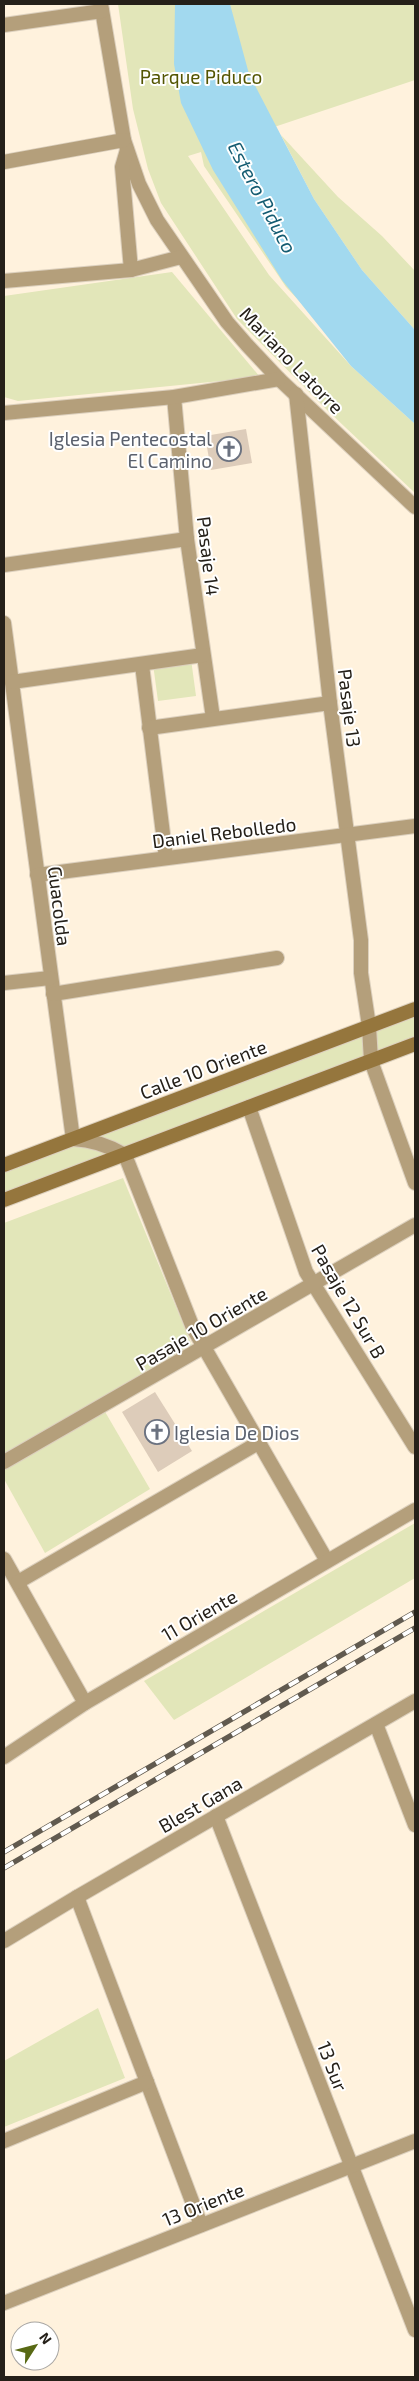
<svg xmlns="http://www.w3.org/2000/svg" width="419" height="2381" viewBox="0 0 419 2381" font-family="'Exo 2',sans-serif">
<style>
.green{fill:#e2e6b9}
.water{fill:#a2d9ef}
.building{fill:#ddccba}
.lines{fill:none;stroke-linecap:round;stroke-linejoin:round}
.minor-casing{stroke:#dcd0be;stroke-width:16}
.secondary-casing{stroke:#dcd0be;stroke-width:16}
.minor{stroke:#b49f7b;stroke-width:14}
.secondary{stroke:#95763d;stroke-width:14}
.rail-casing{stroke:#615a4f;stroke-width:5.5}
.rail{stroke:#fff;stroke-width:4;stroke-dasharray:11;stroke-linecap:butt}
.labels{text-anchor:middle;dominant-baseline:central;stroke-width:4;stroke-linejoin:round;paint-order:stroke}
.park-label{font-size:19px;fill:#535502;stroke:#fff}
.street-label{font-size:19px;fill:#252019;stroke:#fff}
.worship-label{font-size:19px;fill:#5b616d;stroke:#fff;text-anchor:end}
.water-label{font-size:20px;font-style:italic;fill:#145c72;stroke:#fff}
</style>
<rect width="100%" height="100%" fill="#fff2dd"/>
<g class="green">
<path d="M118,4H415V80L253,134L379,385L286,287L204,166L201,152L188,156L269,275L351,366L415,424V493L328,411L237,319L161,203L148,169L133,109Z"/>
<path d="M281,135L338,197L382,236L415,271V330L362,270L314,199Z"/>
<path d="M172,272L260,377L18,401L4,397V296Z"/>
<path d="M191,659L196,696L158,701L153,664Z"/>
<path d="M415,1014V1041L4,1198V1170Z"/>
<path d="M123,1178L193,1348L4,1453V1223Z"/>
<path d="M104,1410L150,1489L45,1553L4,1479V1468Z"/>
<path d="M415,1523V1578L174,1720L144,1681Z"/>
<path d="M98,2008L125,2078L4,2127V2061Z"/>
</g>
<path class="water" d="M175,4H230L249,74L314,199L362,270L415,330V424L351,366L282,280L213,170L181,103L174,64Z"/>
<g class="building">
<path d="M246,429L252,463L211,470L205,436Z"/>
<path d="M155,1392L192,1451L158,1472L122,1412Z"/>
</g>
<g class="lines">
<defs>
<g id="minor">
<path d="M101,4L124,140L139,184L157,220L227,322L247,345L279,379L415,507"/>
<path d="M4,25L102,11"/>
<path d="M127,150L122,167L131,270"/>
<path d="M4,162L124,140"/>
<path d="M4,281L131,270L181,257"/>
<path d="M296,394L330,703L361,940V973L369,1026L371,1061L415,1183"/>
<path d="M174,397L187,539L213,718"/>
<path d="M4,413L174,397L279,379"/>
<path d="M4,565L187,539"/>
<path d="M4,623L73,1139C93,1140 108,1145 125,1155L193,1328L327,1561"/>
<path d="M142,665L166,858"/>
<path d="M12,682L203,655"/>
<path d="M149,728L330,703"/>
<path d="M37,875L415,826"/>
<path d="M4,983L50,978"/>
<path d="M53,994L277,958"/>
<path d="M249,1107L306,1272L415,1447"/>
<path d="M4,1462L415,1225"/>
<path d="M4,1559L85,1703"/>
<path d="M18,1582L258,1443"/>
<path d="M376,1724L415,1825"/>
<path d="M4,1757L85,1703L415,1510"/>
<path d="M216,1816L415,2330"/>
<path d="M77,1897L201,2225"/>
<path d="M4,1941L77,1897L415,1701"/>
<path d="M4,2141L147,2082"/>
<path d="M4,2303L415,2141"/>
</g>
<g id="secondary">
<path d="M4,1165L415,1009"/>
<path d="M4,1200L415,1044"/>
</g>
</defs>
<use href="#minor" class="minor-casing"/>
<use href="#secondary" class="secondary-casing"/>
<use href="#minor" class="minor"/>
<use href="#secondary" class="secondary"/>
<defs>
<g id="rail">
<path d="M4,1852L415,1612"/>
<path d="M4,1868L415,1628"/>
</g>
</defs>
<use href="#rail" class="rail-casing"/>
<use href="#rail" class="rail"/>
</g>
<defs>
<symbol id="church-ring" viewBox="-11 -11 22 22"><circle r="9.5" fill="#fff" stroke="#6b7280" stroke-width="1.5"/><path d="M-1.2-6h2.4v3.5h3.3v2.4h-3.3V6h-2.4V-.1h-3.3v-2.4h3.3Z" fill="#6b7280"/></symbol>
</defs>
<g fill-rule="evenodd">
<use href="#church-ring" x="215" y="435" width="28" height="28"/>
<use href="#church-ring" x="143" y="1418" width="28" height="28"/>
</g>
<g class="labels">
<g class="park-label">
<text x="201" y="76">Parque Piduco</text>
</g>
<g class="street-label">
<text transform="translate(292 360) rotate(46)">Mariano Latorre</text>
<text transform="translate(209 556) rotate(83)">Pasaje 14</text>
<text transform="translate(350 708) rotate(83)">Pasaje 13</text>
<text transform="translate(224 832) rotate(-7)">Daniel Rebolledo</text>
<text transform="translate(60 906) rotate(83)">Guacolda</text>
<text transform="translate(203 1069) rotate(-21)">Calle 10 Oriente</text>
<text transform="translate(349 1301) rotate(60)">Pasaje 12 Sur B</text>
<text transform="translate(201 1328) rotate(-30)">Pasaje 10 Oriente</text>
<text transform="translate(199 1615) rotate(-30)">11 Oriente</text>
<text transform="translate(200 1804) rotate(-30)">Blest Gana</text>
<text transform="translate(333 2066) rotate(69)">13 Sur</text>
<text transform="translate(203 2204) rotate(-22)">13 Oriente</text>
</g>
<g class="worship-label">
<text x="212" y="438">Iglesia Pentecostal<tspan x="212" dy="22">El Camino</tspan></text>
<text x="174" y="1432" text-anchor="start">Iglesia De Dios</text>
</g>
<g class="water-label">
<text transform="translate(263 197) rotate(62)">Estero Piduco</text>
</g>
</g>
<rect width="419" height="2381" fill="none" stroke="#252019" stroke-width="10"/>
<g transform="translate(35 2346) rotate(54)"><circle r="24" fill="#ffffff" stroke="#a8a6a3"/>
<path d="M0-4L9 19L0 12L-9 19Z" fill="#586914"/>
<text y="-8" font-size="14" font-weight="bold" text-anchor="middle" fill="#252019">N</text>
</g>
</svg>
